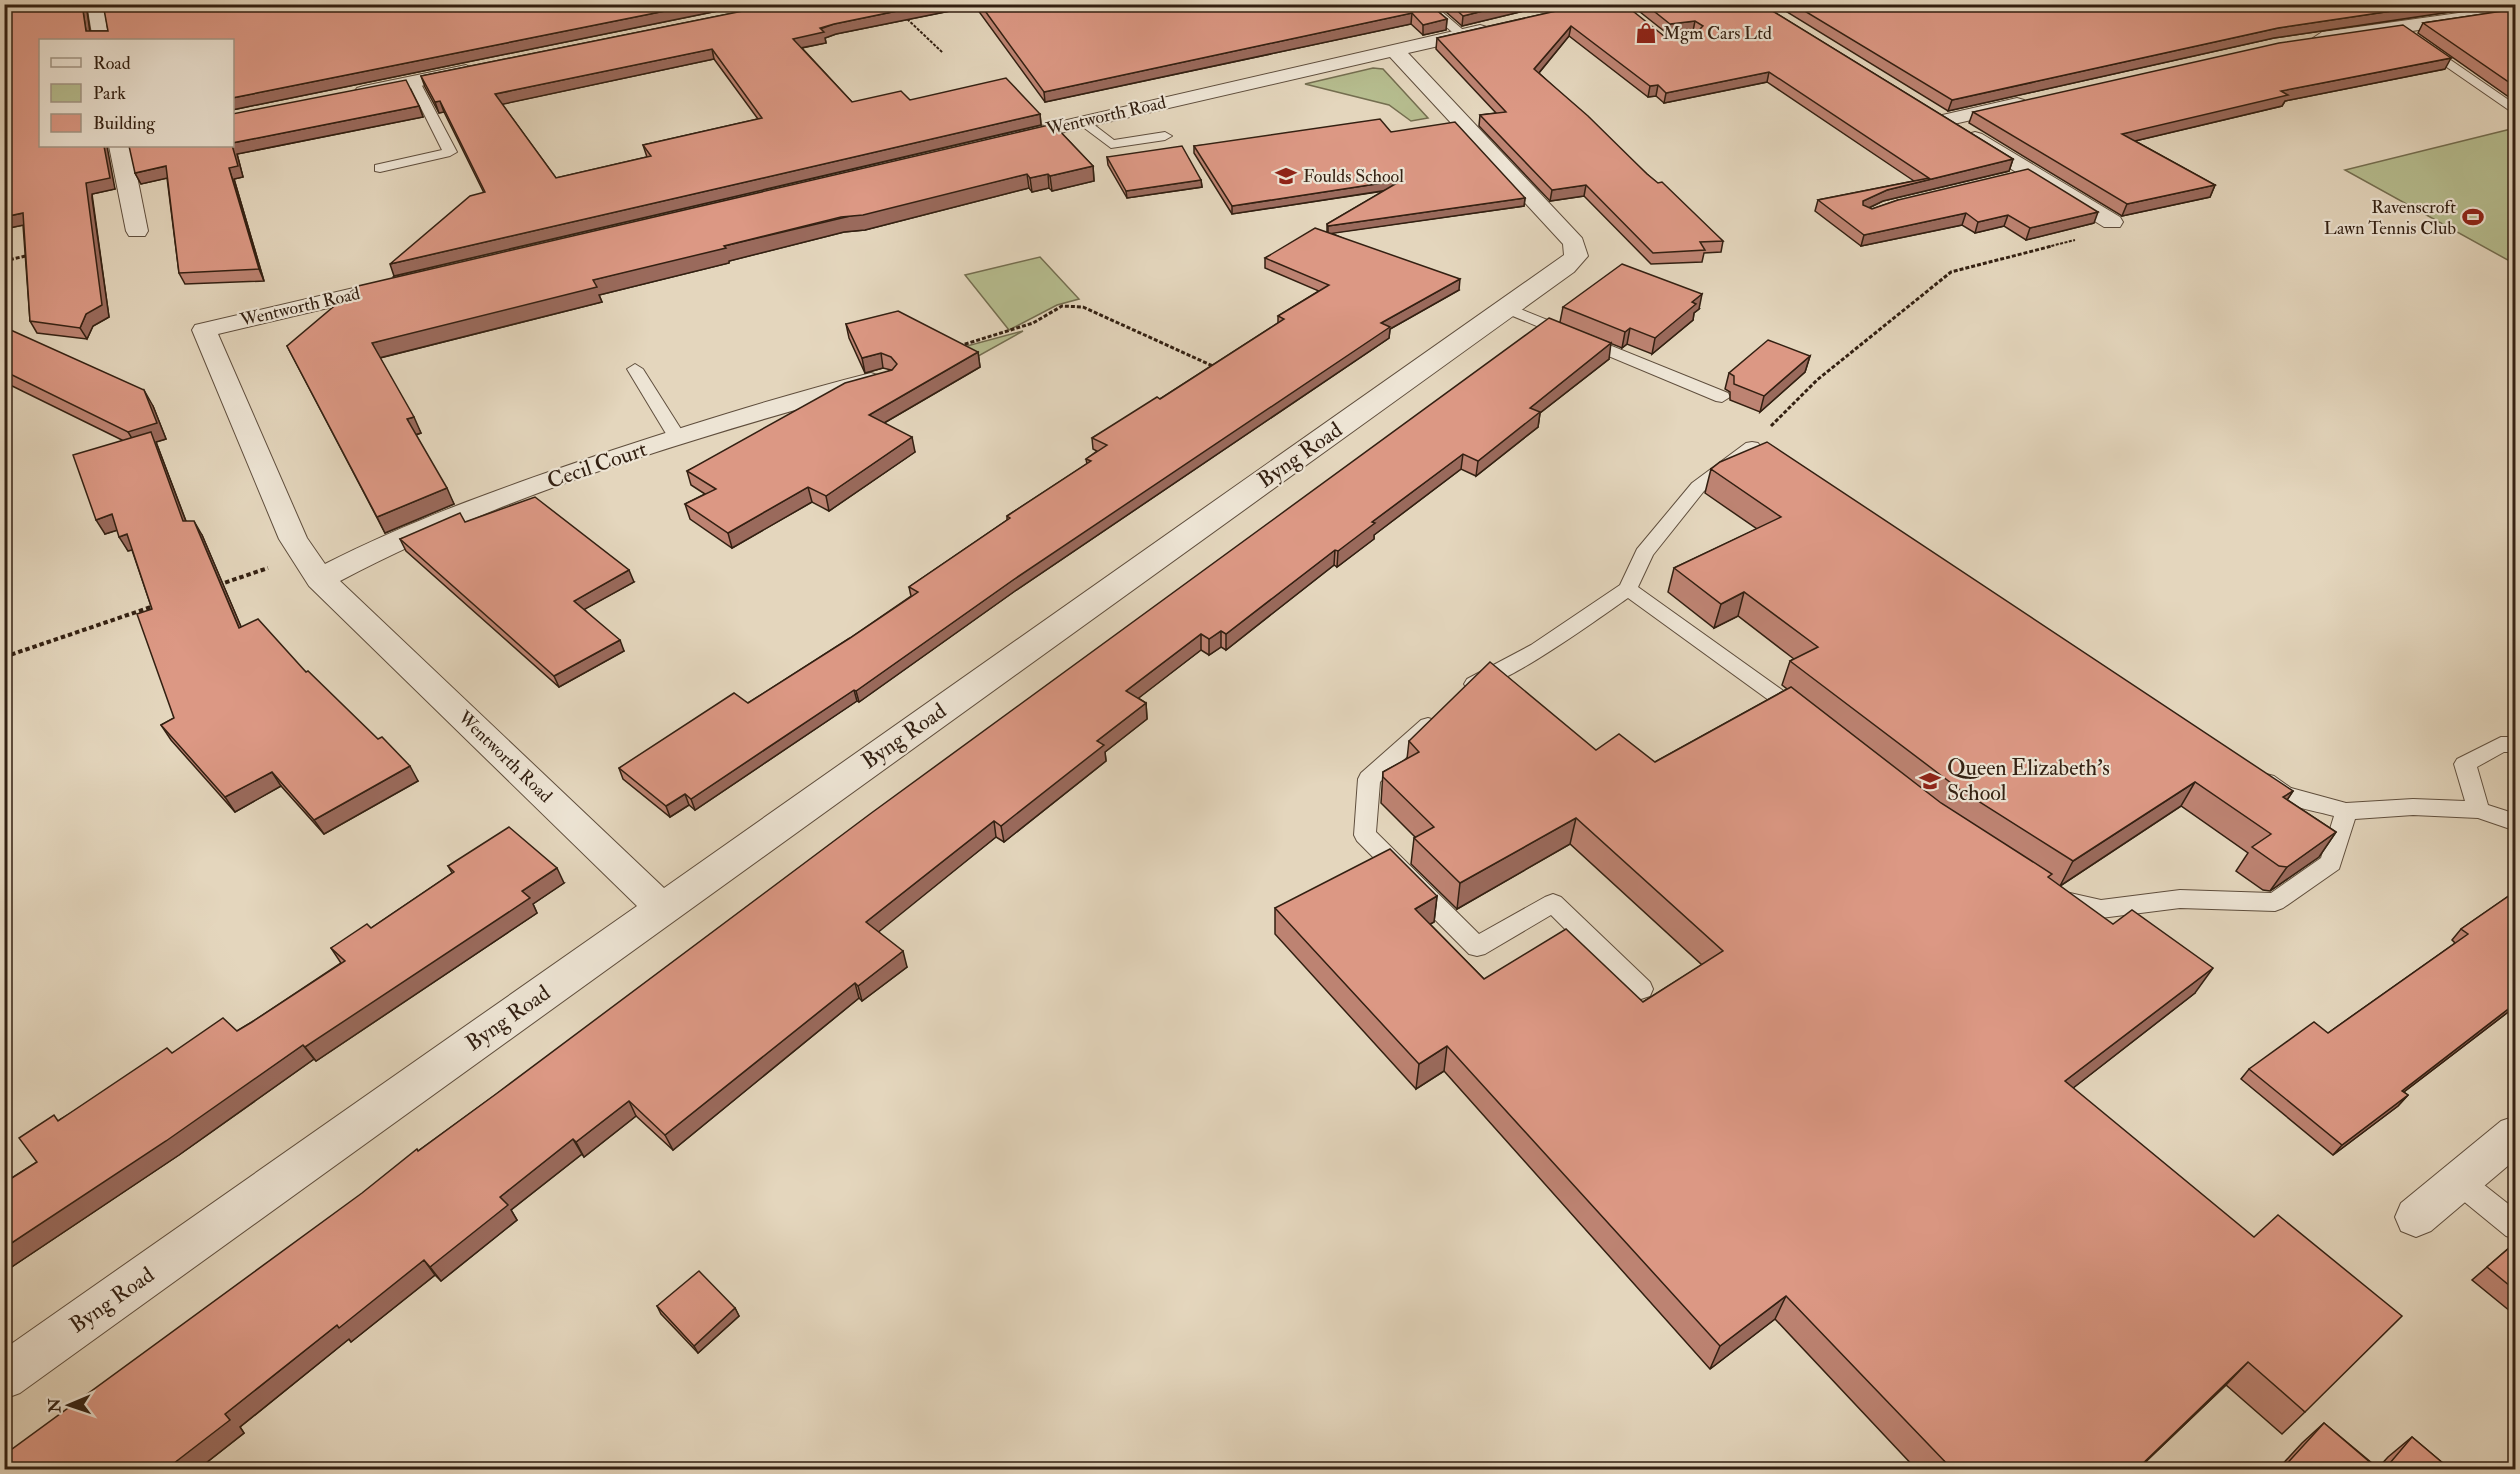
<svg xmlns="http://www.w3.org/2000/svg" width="2520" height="1474" viewBox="0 0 2520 1474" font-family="'IM FELL Double Pica',serif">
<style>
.green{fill:#b6bd8f;stroke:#746e50;stroke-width:1.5}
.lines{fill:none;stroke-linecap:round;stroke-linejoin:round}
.service-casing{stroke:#5f4e3d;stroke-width:2}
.minor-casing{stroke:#5f4e3d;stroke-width:2}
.path-far2{stroke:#332012;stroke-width:2;stroke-dasharray:3 1.5;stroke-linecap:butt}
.path-far1{stroke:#332012;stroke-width:3;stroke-dasharray:4 2;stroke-linecap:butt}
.path{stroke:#332012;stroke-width:4;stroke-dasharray:4.5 3;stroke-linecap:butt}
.service{fill:#ede4d4;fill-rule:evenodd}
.minor{fill:#ede4d4;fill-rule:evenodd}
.wall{fill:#bd8372;stroke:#332012;stroke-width:1.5;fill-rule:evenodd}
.shaded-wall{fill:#9a6a5c;stroke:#332012;stroke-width:1.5}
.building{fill:#dc9884;stroke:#332012;stroke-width:1.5;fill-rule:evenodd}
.labels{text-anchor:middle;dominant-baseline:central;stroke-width:4.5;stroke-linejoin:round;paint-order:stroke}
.far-poi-label{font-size:18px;fill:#332012;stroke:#ede4d4;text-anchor:start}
.far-street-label{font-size:18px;fill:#332012;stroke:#ede4d4}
.street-label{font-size:22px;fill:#332012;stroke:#ede4d4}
.poi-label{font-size:22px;fill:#332012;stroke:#ede4d4;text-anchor:start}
</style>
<rect width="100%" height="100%" fill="#e4d6bd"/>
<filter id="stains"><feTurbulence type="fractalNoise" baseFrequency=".00333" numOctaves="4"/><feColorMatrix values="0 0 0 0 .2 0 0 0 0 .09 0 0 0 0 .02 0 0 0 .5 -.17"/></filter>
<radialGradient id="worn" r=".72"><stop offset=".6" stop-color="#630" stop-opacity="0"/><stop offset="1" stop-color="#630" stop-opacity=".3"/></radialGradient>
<g class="green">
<path d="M1373,68L1383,69L1428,118L1411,121L1389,105L1305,84Z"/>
<path d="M2515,128V264L2345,170Z"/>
<path d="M1040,257L1079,299L1057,305L1009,330L965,275Z"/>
<path d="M1023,331L901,399L930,356Z"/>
</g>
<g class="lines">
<defs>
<g id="service">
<path d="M1420,4H1433L1469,35L1459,38Z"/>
<path d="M2426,43L2516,105V115L2422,50L2420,47Z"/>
<path d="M414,78L420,82L457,152L450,156L380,172L375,171V165L442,150L408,82Z"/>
<path d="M1084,117L1114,140L1165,132L1172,136L1165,140L1111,148L1079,124L1077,121Z"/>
<path d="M1508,304L1728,393L1730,397L1722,402L1716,401L1503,312L1500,309L1503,306Z"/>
<path d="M635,364L643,369L686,437L683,441L677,442L668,437L627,369Z"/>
<path d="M1752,442L1758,443L1761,447L1758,451L1704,491L1653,555L1638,587L1806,707L1809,712L1806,717L1799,719L1792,717L1628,598C1602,616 1493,696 1467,689L1464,684L1467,679L1531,645L1620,585L1637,549L1692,483L1746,443Z"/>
<path d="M1428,718L1435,720L1438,725L1435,730L1380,782L1376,832L1479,934L1545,897L1553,894L1561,897L1650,982L1653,989L1650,996L1641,999L1632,996L1551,915L1485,954L1477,956L1469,954L1357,841L1354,835L1358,779L1361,773L1421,720Z"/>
<path d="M2501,737H2516V752H2504L2477,767L2488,805L2516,814V831L2478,818L2413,815L2355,819L2339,869L2283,908L2275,911L2180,908L2101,918L2053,906L2049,900L2053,894L2061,891L2101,900L2180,890L2271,893L2321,858L2334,816C2310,809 2269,805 2255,782L2258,776L2266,774L2274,776L2291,788L2346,803L2413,799L2465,801L2454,764L2457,759Z"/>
<path d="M2460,1170L2469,1173L2516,1210V1239L2506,1236L2451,1191L2447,1182L2451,1173Z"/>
</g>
<g id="minor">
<path d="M87,4H105L111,40H93Z"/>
<path d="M2516,5V16L2322,44L2313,38L2322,32Z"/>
<path d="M1480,25L1487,27L1489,31L1487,35L1408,53L1582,238L1588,256L1574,272L20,1393L4,1399V1349L637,906L309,586L279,539L192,330L195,325L388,280L396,282L400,287L396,292L218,334L307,538L325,564C417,517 515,483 613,450C698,422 784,395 871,373L880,376L884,381L880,386C697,437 508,492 340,581L664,888L1564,255L1563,244L1390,57L1013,144L1006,142L1003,138L1006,134Z"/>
<path d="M466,65L476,71L473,75L364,98L357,96L354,92L357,88L364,86Z"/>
<path d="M2017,98L2024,100L2027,104L2024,108L1945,126L1938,124L1935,120L1938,116Z"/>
<path d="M1975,132L1982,134L2120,217L2123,222L2120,227H2104L1968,142L1965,138L1968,134Z"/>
<path d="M109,146H131L148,231L145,236H129L126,231Z"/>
<path d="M2516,1116V1159L2431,1231L2416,1237L2401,1231L2395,1217L2401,1203L2501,1121Z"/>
</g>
</defs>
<use href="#service" class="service-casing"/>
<use href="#minor" class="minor-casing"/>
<g class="path-far2">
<path d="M904,16L943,53"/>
<path d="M2047,247L2075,240"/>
</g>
<g class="path-far1">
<path d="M4,261L30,255"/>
<path d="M959,346L1033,323L1062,306L1083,307L1215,367"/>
<path d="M1771,426L1817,380L1951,272L2052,246"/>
</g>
<g class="path">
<path d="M218,585L268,568"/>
<path d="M4,657L154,606"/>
</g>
<use href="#service" class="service"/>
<use href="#minor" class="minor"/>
</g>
<g class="wall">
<path d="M4,4H86L90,31H108L104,4H752L232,110L40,40L115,189L92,194L109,317L93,326L87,339L37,333L30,321L23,225L4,229Z"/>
<path d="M778,4H1429L1447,19L1446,30L1423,35L1411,24L1045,102L975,6L836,34L825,38L826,43L802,48L852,102L910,100L1040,114L1041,125L394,276L484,193L444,112L439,113L425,87L421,76ZM714,59L758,119L643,145L647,157L556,178L502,104Z"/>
<path d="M1437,4H1553L1462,26Z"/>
<path d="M1630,4H1761L2013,159L2009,171L1883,201L1869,208L1872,209L1898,200L2094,223L2026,240L2004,226L1975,233L1962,225L1861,246L1815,211L1818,200L1914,181L1767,82L1664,103L1656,96L1648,97L1569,36L1539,73L1647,174L1723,241L1721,252L1704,253L1702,262L1651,264L1584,196L1550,201L1479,126L1480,115L1496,113L1436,49L1437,38L1574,7L1664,36L1696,33L1693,31L1669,35Z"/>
<path d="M1774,4H2155L2157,5L2161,4H2504L2274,38L1948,111Z"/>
<path d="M2516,9V102L2418,33L2423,23Z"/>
<path d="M2445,69L2285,101L2282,106L2135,141L2215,185L2210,197L2122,216L1969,123L1973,112Z"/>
<path d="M419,106L423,117L237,154L243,177L234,179L264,281L185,284L179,273L167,178L141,184L135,173Z"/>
<path d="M1053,124L1093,166L1094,181L1052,191L1049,188L1032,192L1029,188L865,230L844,232L729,261V263L599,295L602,302L380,358L421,433L416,435L454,504L385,533L287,346Z"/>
<path d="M1391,132L1525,198L1524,206L1331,233L1459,290L1390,329L1389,338L1015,591L859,702L857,701L695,810L689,805L670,817L623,779L619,768L748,703L850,638L911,596L909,587L1007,520V516L1087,464L1086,459L1097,451L1093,449L1092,438L1160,399L1278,323V316L1319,291L1265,268V258L1327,232V224L1384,191L1232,214L1194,153V146Z"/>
<path d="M1107,157L1201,180L1202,187L1127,198L1108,165Z"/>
<path d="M1563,307L1699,309L1694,313L1693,320L1652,354L1627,344L1622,348L1590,335L1609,359L1540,413L1538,427L1476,476L1461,469L1374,535V539L1337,567L1334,565L1226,650L1221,647L1209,655L1201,650L1138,698L1146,703L1147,719L1105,752L1106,761L1004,842L996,837L878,931L907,967L862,1001L859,998L673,1150L636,1116L584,1157L582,1154L511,1210L517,1220L441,1281L435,1275L351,1342L349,1339L240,1427L244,1433L197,1470H4L418,1151L1560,322Z"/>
<path d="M846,324L978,352L980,367L884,423L915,452L829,511L812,502L732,548L690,519L685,504L705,494L691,485L687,471L891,370L883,368L865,373L849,338Z"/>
<path d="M4,327L153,406L166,439L156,442L186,521L202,535L241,627L306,672L418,781L324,834L281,786L235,812L171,740L161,725L174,718L152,609L132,550L128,551L117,530L105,534L122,440L4,382Z"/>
<path d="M1810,356L1805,372L1760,412L1730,400V392L1725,389L1729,373Z"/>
<path d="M1711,469L2293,791L2287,800L2336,832L2319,857L2270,891L2263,890L2236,871L2248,853L2181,806L2060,886L2195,993L2073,1088L2305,1412L2282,1434L2226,1385L2137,1470H1917L1775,1319L1710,1369L1444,1071L1416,1089L1275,934V908L1437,896L1434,922L1430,924L1484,979L1643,1002L1702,965L1570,844L1457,909L1411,864L1414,838L1415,837L1381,803L1383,772L1407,759L1409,741L1596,750L1655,762L1787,689L1782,685L1790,661L1794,659L1738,616L1714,628L1668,592L1674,568L1757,529L1705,493Z"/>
<path d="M465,522L634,582L584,609L624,651L559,687L406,551L400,539Z"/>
<path d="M448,866L564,883L533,904L537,913L316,1061L314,1059L179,1155L4,1272V1183L37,1162L59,1120L172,1053L237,1031L252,1022L341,963L331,948L371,928L452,873Z"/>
<path d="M2516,891V1006L2404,1092L2408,1095L2398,1106L2333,1155L2241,1079L2249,1069L2328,1033L2455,943L2452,940L2461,929Z"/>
<path d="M2516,1242V1316L2472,1280Z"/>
<path d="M657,1306L735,1308L739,1316L698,1353L661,1314Z"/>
<path d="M2324,1423L2378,1468L2388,1457L2412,1437L2451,1470H2277L2302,1443Z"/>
</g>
<g class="shaded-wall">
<path d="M82,4H86L91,40L86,31Z"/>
<path d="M700,4H752L232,110V98Z"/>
<path d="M931,4H975V6L836,34L825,38L826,43L795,49L793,39L834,24Z"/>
<path d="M1511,4H1553L1462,26L1463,16Z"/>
<path d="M2439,4H2504L2274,38L1948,111L1952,100L2278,28Z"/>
<path d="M1412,13L1411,24L1045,102L1044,92Z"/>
<path d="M1447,19L1446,30L1423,35V25Z"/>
<path d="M1695,21L1693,31L1669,35L1670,24Z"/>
<path d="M1571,26L1569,36L1533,80L1534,69Z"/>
<path d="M712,49L714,59L499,105L495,94Z"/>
<path d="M2451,58L2445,69L2285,101L2282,106L2118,145L2122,134L2281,91Z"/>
<path d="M1769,72L1767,82L1664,103L1666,93Z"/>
<path d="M1658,85L1656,96L1648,97L1650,86Z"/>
<path d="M440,101L444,112L439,113L435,102Z"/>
<path d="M419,106L423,117L237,154L243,177L234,179L264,281L259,269L229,168L232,143Z"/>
<path d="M1040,114L1041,125L394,276L390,264Z"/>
<path d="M104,146H107L115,189L92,194V198L109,317L93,326L87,339L80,328L86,314V183Z"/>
<path d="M2013,159L2009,171L1883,201L1860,212L1863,201L1887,190Z"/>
<path d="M166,166L172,177L141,184L135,173Z"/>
<path d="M1093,166L1094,181L1052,191L1050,176Z"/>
<path d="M1027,174L1029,188L865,230L844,232L729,261V263L599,295L602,302L379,358L372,343L593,280L724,246Z"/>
<path d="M1048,174L1049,188L1032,192L1030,178Z"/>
<path d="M1201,180L1202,187L1127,198L1126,191Z"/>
<path d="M1402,180L1401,188L1232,214V206Z"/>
<path d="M1586,185L1584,196L1550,201L1552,190Z"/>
<path d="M2215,185L2210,197L2122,216L2127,204Z"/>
<path d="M1525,198L1524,206L1328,234V226Z"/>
<path d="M2098,212L2094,223L2026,240L2030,228Z"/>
<path d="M23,213L29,224L4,229V217Z"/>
<path d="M1966,213L1962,225L1861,246L1864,235Z"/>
<path d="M2008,215L2004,226L1975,233L1978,222Z"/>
<path d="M1460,279L1459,290L1390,329L1389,338L1015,591L859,702L856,691L1013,580L1381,323Z"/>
<path d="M1702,294L1699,309L1694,313L1693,320L1652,354L1655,338L1692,302Z"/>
<path d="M1630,328L1627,344L1622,348L1625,332Z"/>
<path d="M1611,343L1609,359L1540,413L1538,427L1476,476L1478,461L1530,408Z"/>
<path d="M978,352L980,367L872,430L869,415Z"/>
<path d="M881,353L883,368L865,373L862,358Z"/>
<path d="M1810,356L1805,372L1760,412L1764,396Z"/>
<path d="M144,390L153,406L166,439L156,442L191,535L128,432Z"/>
<path d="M414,417L421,433L414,435L407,419Z"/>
<path d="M912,437L915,452L829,511L826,496Z"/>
<path d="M1463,454L1461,469L1374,535V539L1337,567L1338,551L1372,522Z"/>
<path d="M808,487L812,502L732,548L728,533Z"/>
<path d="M447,488L454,504L385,533L377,517Z"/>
<path d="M112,514L121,529L105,534L96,520Z"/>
<path d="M194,521L202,535L248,643L239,628Z"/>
<path d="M127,534L136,549L128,551L119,537Z"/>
<path d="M1335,550L1334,565L1226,650V634Z"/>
<path d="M629,570L634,582L578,613L574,601Z"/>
<path d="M1744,592L1738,616L1714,628L1721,604Z"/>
<path d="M1221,631V647L1209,655V639Z"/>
<path d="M1201,634V650L1127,707L1126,691Z"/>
<path d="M620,640L624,651L559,687L554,676Z"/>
<path d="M854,690L857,701L695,810L691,799Z"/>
<path d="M1146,703L1147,719L1105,752L1106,761L1004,842L1001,826L1097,741Z"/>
<path d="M410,766L418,781L324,834L314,820Z"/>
<path d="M272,772L281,786L235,812L225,797Z"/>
<path d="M2195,782L2181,806L2060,886L2073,861Z"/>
<path d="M2293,791L2277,815L2283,797Z"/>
<path d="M685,794L689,805L670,817L666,806Z"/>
<path d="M1576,818L1570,844L1457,909L1460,883Z"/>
<path d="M994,821L996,837L871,938L866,922Z"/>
<path d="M2336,832L2319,857L2270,891L2287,867Z"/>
<path d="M557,868L564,883L533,904L537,913L316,1061L305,1047L522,891Z"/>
<path d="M1437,896L1434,922L1412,934L1415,909Z"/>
<path d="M903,951L907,967L862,1001L858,986Z"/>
<path d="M2213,968L2195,993L2050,1106L2065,1081Z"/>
<path d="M855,983L859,998L673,1150L665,1135Z"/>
<path d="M2516,1003V1006L2392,1101L2402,1091Z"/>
<path d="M303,1045L314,1059L179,1155L4,1272V1248Z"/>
<path d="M1447,1046L1444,1071L1416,1089L1419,1064Z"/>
<path d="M2408,1095L2398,1106L2333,1155L2342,1145Z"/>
<path d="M629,1101L636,1116L584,1157L576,1142Z"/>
<path d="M573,1139L582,1154L511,1210L517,1220L441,1281L430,1267L500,1197Z"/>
<path d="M424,1260L435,1275L351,1342L349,1339L240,1427L244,1433L197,1470H165L225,1414L337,1325Z"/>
<path d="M1786,1296L1775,1319L1710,1369L1720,1346Z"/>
<path d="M735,1308L739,1316L698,1353L694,1346Z"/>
<path d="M2248,1362L2226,1385L2137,1470H2136Z"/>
</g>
<g class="building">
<path d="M4,4H82L86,31H108L103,4H700L232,98V40H40V146H104L110,178L86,183L102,305L86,314L80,328L30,321L23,213L4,217Z"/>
<path d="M778,4H931L834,24L820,28L824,32L793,39L852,102L901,91L910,100L1006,78L1040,114L390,264L470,196L485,192L440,101L435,102L421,76ZM712,49L762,118L643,145L651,156L556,178L495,94Z"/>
<path d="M980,4H1429L1447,19L1423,25L1412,13L1044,92Z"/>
<path d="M1450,4H1511L1463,16Z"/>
<path d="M1578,4H1624L1664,36L1696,33L1703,26L1695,21L1670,24L1645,4H1761L2013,159L1887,190L1863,201V205L1872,209L1898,200L2028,169L2098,212L2030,228L2008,215L1978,222L1966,213L1864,235L1818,200L1929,178L1769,72L1666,93L1658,85L1650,86L1571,26L1534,69L1588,116L1647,174L1658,183L1662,182L1723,241L1700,242L1705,250L1653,253L1586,185L1552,190L1480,115L1506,112L1437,38L1574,7Z"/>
<path d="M1793,4H2155L2157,5L2161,4H2439L2278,28L1952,100Z"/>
<path d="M2516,9V87L2423,23Z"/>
<path d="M2403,25L2451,58L2281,91L2288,95L2122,134L2215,185L2127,204L1973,112L2279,43Z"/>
<path d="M406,80L419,106L232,143V114Z"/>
<path d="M1380,119L1391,132L1455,122L1525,198L1328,226L1327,224L1402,180L1232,206L1194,146Z"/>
<path d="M1053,124L1093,166L1050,176L1048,174L1030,178L1027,174L863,215L841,217L724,246L726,248L593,280L597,287L372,343L414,417L407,419L447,488L377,517L287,346L358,286Z"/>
<path d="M232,145L238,166L229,168L259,269L179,273L166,166L135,173L129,146Z"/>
<path d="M1182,146L1201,180L1126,191L1107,157Z"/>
<path d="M1315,228L1460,279L1381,323L1390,327L1013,580L856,691L854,690L691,799L685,794L666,806L619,768L734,693L748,703L850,638L918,592L909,587L1010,518L1007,516L1091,461L1086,459L1107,445L1092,438L1157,397L1160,399L1284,319L1278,316L1329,285L1265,258Z"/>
<path d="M1622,264L1702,294L1692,302L1696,304L1655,338L1630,328L1625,332L1563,307Z"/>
<path d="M898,311L978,352L869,415L912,437L826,496L808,487L728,533L685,504L716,489L687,471L845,383L892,370L897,364L891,357L881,353L862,358L846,324Z"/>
<path d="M1549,318L1611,343L1530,408L1540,412L1478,461L1463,454L1372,522L1375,523L1338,551L1335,550L1226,634L1221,631L1209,639L1201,634L1126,691L1146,703L1097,741L1104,745L1001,826L994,821L866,922L903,951L858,986L855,983L665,1135L629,1101L576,1142L573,1139L500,1197L508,1205L430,1267L424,1260L339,1328L337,1325L225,1414L230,1420L165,1470H4V1455L362,1193L417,1149L418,1151L496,1094L870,814Z"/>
<path d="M4,327L144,390L157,423L128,432L4,371Z"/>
<path d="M1768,340L1810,356L1764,396L1734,384V376L1729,373Z"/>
<path d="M151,432L183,521H194L239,628L258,619L306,672L308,671L378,739L382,737L410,766L314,820L272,772L225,797L161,725L174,718L137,614L152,609L127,534L119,537L112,514L96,520L73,455Z"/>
<path d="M1767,442L2293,791L2283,797L2336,832L2287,867L2279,866L2252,847L2271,834L2195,782L2073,861L1959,789L1790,661L1818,647L1744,592L1721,604L1674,568L1781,517L1711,469L1720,462Z"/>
<path d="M535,497L629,570L574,601L620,640L554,676L400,539L460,513L465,522Z"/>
<path d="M1490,662L1596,750L1619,734L1655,762L1791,687L1941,803L2052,874L2048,877L2113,924L2132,910L2213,968L2065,1081L2254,1237L2278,1215L2402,1316L2305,1412L2248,1362L2136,1470H1953L1786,1296L1720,1346L1447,1046L1419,1064L1275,908L1390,849L1437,896L1415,909L1484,979L1566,929L1643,1002L1723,951L1576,818L1460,883L1414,838L1434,827L1383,777V772L1419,752L1409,741Z"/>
<path d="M509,827L557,868L522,891L530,898L305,1047L303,1045L166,1141L4,1248V1183L37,1162L19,1138L54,1115L58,1121L167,1048L172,1053L223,1018L237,1031L252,1022L345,961L331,948L367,924L371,928L454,872L448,866Z"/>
<path d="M2516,891V1003L2402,1091L2408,1095L2342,1145L2249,1069L2314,1022L2328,1033L2468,934L2461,929Z"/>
<path d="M2516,1242V1291L2487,1267Z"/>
<path d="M699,1271L735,1308L694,1346L657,1306Z"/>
<path d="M2324,1423L2379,1470H2281Z"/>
<path d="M2412,1437L2451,1470H2384Z"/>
</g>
<defs>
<symbol id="shop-bare" viewBox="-9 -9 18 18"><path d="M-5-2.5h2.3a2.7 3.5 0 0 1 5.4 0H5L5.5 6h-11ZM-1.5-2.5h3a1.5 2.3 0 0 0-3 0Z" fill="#8f2418" stroke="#ede4d4" stroke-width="2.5" paint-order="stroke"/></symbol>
<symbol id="school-bare" viewBox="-9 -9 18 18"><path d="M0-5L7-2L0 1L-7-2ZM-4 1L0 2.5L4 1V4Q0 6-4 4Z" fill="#8f2418" stroke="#ede4d4" stroke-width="2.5" paint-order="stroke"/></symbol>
<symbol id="stadium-bare" viewBox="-9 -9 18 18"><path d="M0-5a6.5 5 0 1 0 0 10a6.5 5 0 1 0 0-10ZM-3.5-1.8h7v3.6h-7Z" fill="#8f2418" stroke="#ede4d4" stroke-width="2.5" paint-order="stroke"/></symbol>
</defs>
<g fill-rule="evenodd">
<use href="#shop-bare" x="1631" y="18" width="30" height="30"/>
<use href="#school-bare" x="1271" y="161" width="30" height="30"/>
<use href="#stadium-bare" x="2458" y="202" width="30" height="30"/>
<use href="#school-bare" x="1915" y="766" width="30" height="30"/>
</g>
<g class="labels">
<g class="far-poi-label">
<text x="1663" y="33">Mgm Cars Ltd</text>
<text x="1303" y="176">Foulds School</text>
<text x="2456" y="207" text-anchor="end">Ravenscroft<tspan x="2456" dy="21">Lawn Tennis Club</tspan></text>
</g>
<g class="far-street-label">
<text transform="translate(1106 116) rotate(-13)">Wentworth Road</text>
<text transform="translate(300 307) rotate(-13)">Wentworth Road</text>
<text transform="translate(505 757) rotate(44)">Wentworth Road</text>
</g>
<g class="street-label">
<text transform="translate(1300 455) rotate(-35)">Byng Road</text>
<text transform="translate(597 465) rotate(-19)">Cecil Court</text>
<text transform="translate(904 736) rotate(-35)">Byng Road</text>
<text transform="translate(508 1018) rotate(-35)">Byng Road</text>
<text transform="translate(112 1300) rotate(-35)">Byng Road</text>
</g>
<g class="poi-label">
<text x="1947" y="768">Queen Elizabeth's<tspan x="1947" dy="25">School</tspan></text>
</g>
</g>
<rect width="2520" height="1474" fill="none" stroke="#e4d6bd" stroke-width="24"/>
<rect x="6" y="6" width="2508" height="1462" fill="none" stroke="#332012" stroke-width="3"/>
<rect x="12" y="12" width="2496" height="1450" fill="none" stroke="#332012" stroke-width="1.5"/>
<rect x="39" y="39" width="195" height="108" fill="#ede4d4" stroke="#a39686" stroke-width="1.5"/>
<rect x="51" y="58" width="30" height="9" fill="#ede4d4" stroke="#a39686" stroke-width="1.5"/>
<text x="93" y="69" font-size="18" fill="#332012">Road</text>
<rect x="51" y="84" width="30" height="18" fill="#b6bd8f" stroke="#a39686" stroke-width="1.5"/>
<text x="93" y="99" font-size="18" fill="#332012">Park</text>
<rect x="51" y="114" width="30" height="18" fill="#dc9884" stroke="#a39686" stroke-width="1.5"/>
<text x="93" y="129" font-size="18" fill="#332012">Building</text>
<g transform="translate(69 1405) rotate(268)" stroke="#ede4d4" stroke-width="4.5" paint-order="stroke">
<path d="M0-4.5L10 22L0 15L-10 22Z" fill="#332012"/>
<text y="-9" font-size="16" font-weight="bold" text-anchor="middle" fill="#332012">N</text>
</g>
<rect width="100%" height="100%" filter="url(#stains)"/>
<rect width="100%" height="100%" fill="url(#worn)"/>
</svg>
